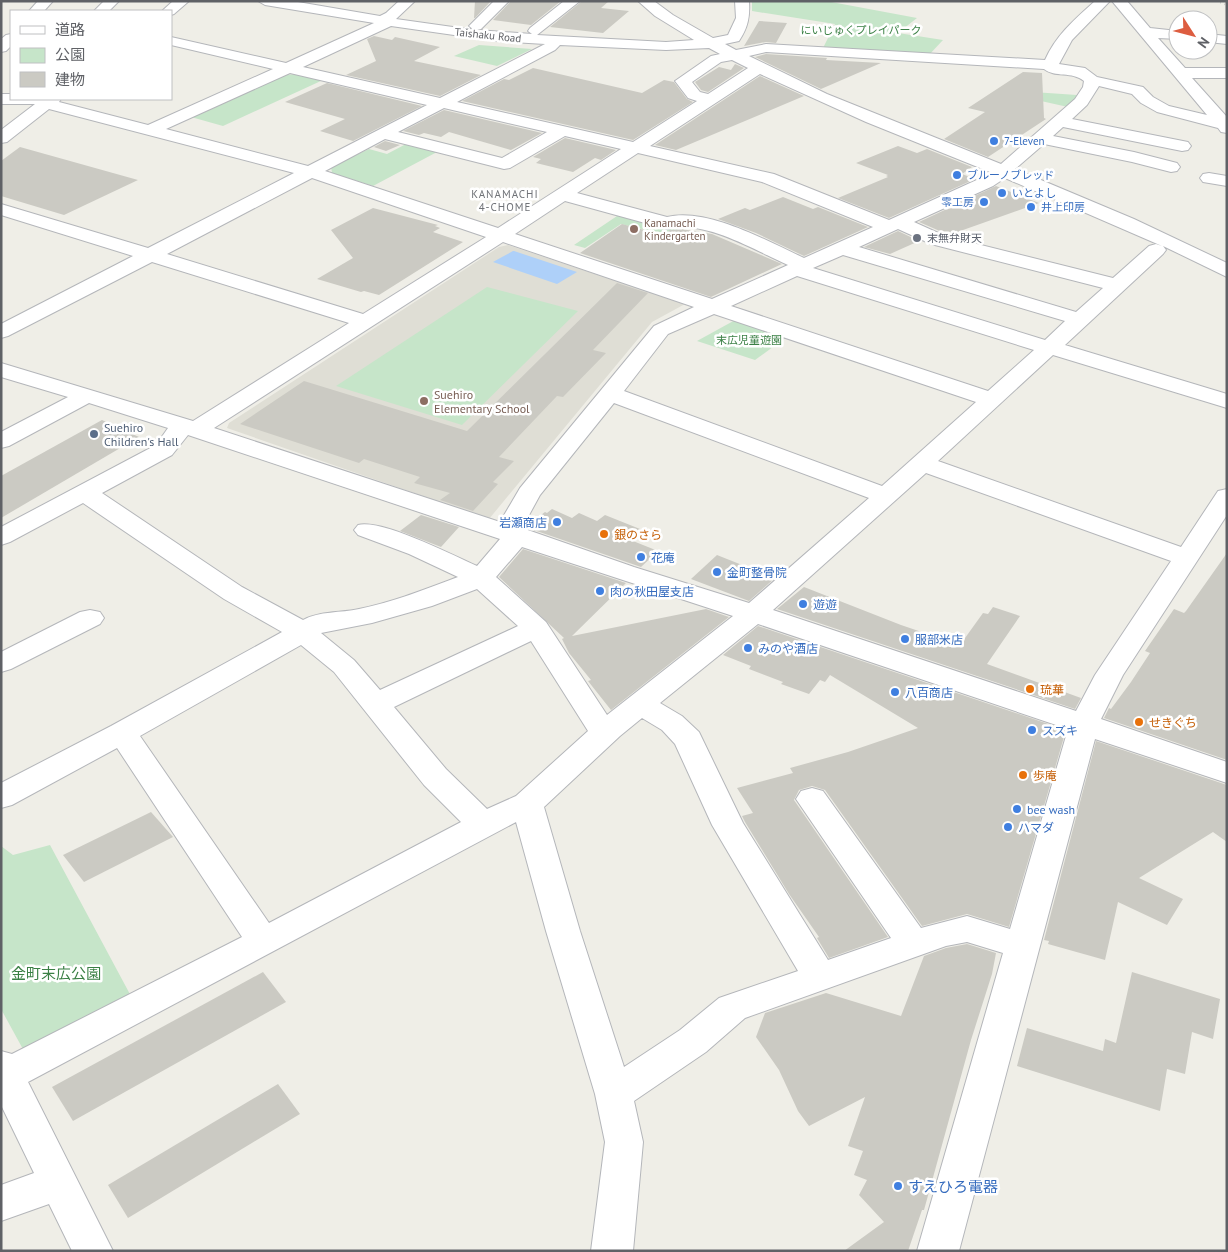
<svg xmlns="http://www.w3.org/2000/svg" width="1228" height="1252" viewBox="0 0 1228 1252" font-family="'PT Sans','Noto Sans JP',sans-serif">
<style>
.education{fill:#dfded5}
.green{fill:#c6e5c9}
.water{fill:#aed0f9}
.building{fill:#cbcac3}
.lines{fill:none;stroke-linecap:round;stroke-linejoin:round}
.minor-casing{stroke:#b4b6ba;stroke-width:2}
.minor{fill:#fff;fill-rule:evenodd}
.rail{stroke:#b5b5b6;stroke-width:2;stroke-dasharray:0.5 4;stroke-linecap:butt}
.shop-dot{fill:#3f7fe0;stroke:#fff;stroke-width:2}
.education-dot{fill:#8d6e63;stroke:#fff;stroke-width:2}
.worship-dot{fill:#6b7280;stroke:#fff;stroke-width:2}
.service-dot{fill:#5c6f8a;stroke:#fff;stroke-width:2}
.food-dot{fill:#e8710a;stroke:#fff;stroke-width:2}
.labels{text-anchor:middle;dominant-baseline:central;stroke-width:5;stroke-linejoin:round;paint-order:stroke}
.far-park-label{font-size:11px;fill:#3b8045;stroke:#fff}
.far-street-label{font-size:11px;fill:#5f6166;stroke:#fff}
.far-shop-label{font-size:11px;fill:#366cbe;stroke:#fff;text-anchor:start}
.far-neighbourhood-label{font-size:11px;letter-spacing:1px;fill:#707378;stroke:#fff}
.far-education-label{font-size:11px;fill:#785e54;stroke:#fff;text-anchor:start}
.far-worship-label{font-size:11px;fill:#5b616d;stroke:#fff;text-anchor:start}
.education-label{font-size:12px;fill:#785e54;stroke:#fff;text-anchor:start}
.service-label{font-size:12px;fill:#4e5e75;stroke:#fff;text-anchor:start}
.shop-label{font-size:12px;fill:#366cbe;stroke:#fff;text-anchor:start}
.food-label{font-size:12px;fill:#c56008;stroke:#fff;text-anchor:start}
.near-park-label{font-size:15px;fill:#3b8045;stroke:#fff}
.near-shop-label{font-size:15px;fill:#366cbe;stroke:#fff;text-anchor:start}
</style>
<rect width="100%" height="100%" fill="#efeee7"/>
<path class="education" d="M508,245L685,304L652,322L489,519L227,428L229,423L499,247Z"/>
<g class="green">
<path d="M752,1H826L917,18L898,33L943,40L928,56L822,50L835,24L752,11Z"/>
<path d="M479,45L532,49L497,66L454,56Z"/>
<path d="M297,74L323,80L223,126L191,117L285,75Z"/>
<path d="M1033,92L1077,95L1074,103L1068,107L1041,101Z"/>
<path d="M406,144L437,152L373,186L332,173L331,167L369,149L387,154Z"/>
<path d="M620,214L699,235L682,247L658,233L621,224L585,248L574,245Z"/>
<path d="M487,287L578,311L462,425L336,386Z"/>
<path d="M737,319L788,336L755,360L697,341Z"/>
<path d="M50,845L132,998L24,1051L1,1009V846L13,855Z"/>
</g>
<path class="water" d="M513,251H514L577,272L557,284L493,262Z"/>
<g class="building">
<path d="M475,1H491L475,18H474Z"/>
<path d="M511,1H561L531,25L493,20Z"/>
<path d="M582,1H609L601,8L629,11L603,33L550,27Z"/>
<path d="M759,21L787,23L776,43L766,42L744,46Z"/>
<path d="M374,36L392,40L395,37L440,47L414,61L481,75L440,96L346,75L376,61L367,39Z"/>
<path d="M766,54L827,58L826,60L881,63L821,89L755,57Z"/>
<path d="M735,64L744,68L708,92L701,90L695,82L719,67L731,70Z"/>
<path d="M533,68L642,93L664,80L674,82L687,99L693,102L633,140L462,101L504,79L509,80Z"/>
<path d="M1023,72L1042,73L1044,118L1046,119L988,157L944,139L985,112L968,108Z"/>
<path d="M760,76L804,96L676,150L655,145Z"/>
<path d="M327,83L422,106L353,141L320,131L345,119L285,102Z"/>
<path d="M444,110L542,133L511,150L449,132L441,137L424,133L419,135L403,131Z"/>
<path d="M565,138L616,150L601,160L595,158L573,172L536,163L541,159L533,157Z"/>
<path d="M385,141L400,145L386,151L374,147Z"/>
<path d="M898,146L917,153L927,149L972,167L962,174L975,179L889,218L838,198L888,177L886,176L888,175L856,163Z"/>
<path d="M20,147L138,180L64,215L1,196V161Z"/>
<path d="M996,186L1039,203L949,235L919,222Z"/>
<path d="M783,197L813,209L818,207L868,227L804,256L756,233L718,219L745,208L750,210Z"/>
<path d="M373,208L438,225L435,226L440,228L433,232L463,242L379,295L364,291L361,292L317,279L353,258L331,230Z"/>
<path d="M622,224L663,235L670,230L681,229L712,234L782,264L711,297L580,253Z"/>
<path d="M898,231L919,241L890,254L864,247Z"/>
<path d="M617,283L648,293L593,350L606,353L563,397L557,396L499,457L514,461L493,482L498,484L473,511L440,500L450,493L414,483L420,477L364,459L359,463L240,424L304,381L467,431Z"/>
<path d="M102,420L139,437L1,518V476Z"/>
<path d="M552,509L572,518L579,513L597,521L605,515L645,531L633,541L658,551L641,567L525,527L545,512L547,513Z"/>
<path d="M421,515L459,527L441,547L400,531Z"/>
<path d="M523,549L626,583L572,636L706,609L729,617L611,710L588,681L591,680L569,653L562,639L564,638L499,577Z"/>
<path d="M1227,553V760L1104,718L1109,708L1111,709L1131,682L1150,653L1145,651L1174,609L1184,613L1186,611Z"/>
<path d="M717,555L775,578L749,601L691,579Z"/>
<path d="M804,587L901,625L960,645L983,613L988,614L993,607L1020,616L987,664L1081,698L1075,709L777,609Z"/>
<path d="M758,626L1066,730L1009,927L967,914L922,926L825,790L812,786L799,790L794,800L888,937L829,958L817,938L819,937L789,894L745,822L742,816L753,813L737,788L793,773L790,768L848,752L918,728L830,675L825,682L820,680L809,694L781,684L783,682L749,669L751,666L723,655Z"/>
<path d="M1096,741L1227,785V842L1213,832L1139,878L1183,899L1167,925L1118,902L1105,960L1048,944L1049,941L1044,940Z"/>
<path d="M151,812L173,837L84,882L63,855Z"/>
<path d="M967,944L996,953L992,974L971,1040L924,1210H922L908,1251H844L884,1222L859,1195L867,1180L854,1175L863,1151L848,1146L865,1097L809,1126L798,1111L779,1070L756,1037L765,1013L826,993L901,1016L924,956L946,948Z"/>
<path d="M263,972L286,1002L73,1121L52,1087Z"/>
<path d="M1132,972L1220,999L1213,1039L1192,1032L1185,1074L1167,1069L1160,1111L1017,1066L1027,1028L1103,1051L1105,1039L1116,1043Z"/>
<path d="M278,1084L300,1114L128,1218L108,1185Z"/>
</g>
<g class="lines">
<defs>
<g id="minor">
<path d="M38,1H53L44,11H29Z"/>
<path d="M104,1H119L109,11H94Z"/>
<path d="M173,1H189L174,14L171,15V11H162Z"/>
<path d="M258,1H292L380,16L386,13L399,1H415L396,19L474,30L469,26L494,1H509L481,29L477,30L532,34L528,31L530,28L564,1H580L537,35L666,42L694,40L655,16L638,1H654L673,15L713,38L728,35L736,18L735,1H749C750,17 748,27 739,41L725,44L736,50L766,44L1045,60C1056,35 1075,19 1095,1H1110L1072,40L1059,64L1085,68L1097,77L1143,87L1153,97L1169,106L1207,115L1112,1H1127L1150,28L1178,31V39L1158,38L1185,68H1227V78H1192L1227,117V133L1221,132L1218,128L1157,112L1141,103L1132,94L1099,86L1087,105L1072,119L1188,142L1191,146L1188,150L1182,151L1063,127L1053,136L1134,152L1177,163L1180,167L1177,171L1171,172L1132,162L1044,144L1015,169L1134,219L1227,263V277L1163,246L1166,250L1163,254L1065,345L1227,394V408L1053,355L938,461L1181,547L1218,491L1227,489V515L1123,675L1101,719L1227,762V783L1095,739L959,1251H917L1003,953L967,942L946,946L745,1018L706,1052L634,1101L643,1142L633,1251H591L605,1142L595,1094L546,931L516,822L28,1082L113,1251H72L49,1204L1,1221V1185L34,1173L1,1105V1051L12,1054L242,937L117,748L12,805L1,808V783L111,726L282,632L224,599L83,503L10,542L1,545V527L156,445L168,428L89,403L9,446L1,448V432L68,397L1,377V363L193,421L349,323L152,262L8,336L1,338V324L133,256L1,215V204L148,248L294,173L49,109L7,142L1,143V130L35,104H1V94H11V99H61L59,102L148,125L273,69L171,45V37L286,63L374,23L265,5ZM391,26L496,41L545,44L440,98L303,67ZM560,45L666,50L709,48L720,54L711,56L675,81L688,98L697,101L633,142L457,102L555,50ZM766,52L1044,69C1055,78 1072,71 1084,81L1083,87L1075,99L1001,164L827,94L749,56ZM732,60L748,68L708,94L700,92L692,82L721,62ZM290,73L427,105L308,166L166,129ZM760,74L866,122L990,172L981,178L889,220L774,174L650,146ZM444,108L547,132L502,158L398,132ZM565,136L621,149L498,228L325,171L385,139L504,169L510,168ZM638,153L762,182L873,227L804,258C767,241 707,207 667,217L577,193ZM312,178L486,237L363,314L167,254ZM1005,178L1162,246L1156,244L1149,246L1113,278L945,236L914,222L993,186ZM565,201L667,229C704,219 754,250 788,265L712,299L515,234ZM898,229L931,244L1103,288L1076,312L859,247ZM503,242L694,307L654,326L520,488L500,522L214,428ZM843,255L1065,321L1045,340L813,268ZM797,276L1034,350L988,391L731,306ZM714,314L976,402L882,486L624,391L668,334ZM614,403L869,498L749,603L634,567L522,528L540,495ZM188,435L500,539L477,566C452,555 382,519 358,525L354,530L358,535L409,554L458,577C426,589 393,602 359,609C341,613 319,611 303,620L242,587L102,493L172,455ZM926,473L1171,561L1095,675L1076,711L773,610ZM522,547L733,616L607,715L546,622L496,577ZM477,589L518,626L380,690L354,660L321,633L372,623L432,606ZM758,624L1068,729L1010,929L967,916L921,928L823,791L812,788L801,791L796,799L891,938L828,960L743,823L699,732L682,716L660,703ZM531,641L588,731L516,796L487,809L446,769L394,707ZM301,645L334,672L424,785L461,822L269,923L140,736ZM642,718L662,730L675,744L712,825L798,971L719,998L680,1030L624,1067L580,931L544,807L620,736Z"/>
<path d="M11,34V46L6,51L1,52V39L6,35Z"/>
<path d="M1208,34L1227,36V44L1208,42Z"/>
<path d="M1209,173L1227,176V186L1203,182L1200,178L1203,174Z"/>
<path d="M90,610L100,612L104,618L100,624L11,669L1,672V652L80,612Z"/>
</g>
</defs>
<use href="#minor" class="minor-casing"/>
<use href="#minor" class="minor"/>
<path class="rail" d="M1216,1L1227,5"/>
</g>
<g class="shop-dot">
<circle cx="994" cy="141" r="5"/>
<circle cx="957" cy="175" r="5"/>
<circle cx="1002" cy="193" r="5"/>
<circle cx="984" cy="202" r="5"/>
<circle cx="1031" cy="207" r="5"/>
<circle cx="557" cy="522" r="5"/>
<circle cx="641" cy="557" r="5"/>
<circle cx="717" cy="572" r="5"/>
<circle cx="600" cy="591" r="5"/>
<circle cx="803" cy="604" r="5"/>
<circle cx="905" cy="639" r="5"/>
<circle cx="748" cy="648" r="5"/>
<circle cx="895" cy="692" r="5"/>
<circle cx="1032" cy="730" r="5"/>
<circle cx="1017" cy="809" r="5"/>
<circle cx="1008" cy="827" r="5"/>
<circle cx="898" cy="1186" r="5"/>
</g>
<g class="education-dot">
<circle cx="634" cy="229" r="5"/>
<circle cx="424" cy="401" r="5"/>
</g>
<circle class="worship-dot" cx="917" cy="238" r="5"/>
<circle class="service-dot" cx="94" cy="434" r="5"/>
<g class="food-dot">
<circle cx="604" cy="534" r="5"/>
<circle cx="1030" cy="689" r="5"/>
<circle cx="1139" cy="722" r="5"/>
<circle cx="1023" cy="775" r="5"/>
</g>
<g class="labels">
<g class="far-park-label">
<text x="861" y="30">にいじゅくプレイパーク</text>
<text x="749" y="340">末広児童遊園</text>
</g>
<g class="far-street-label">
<text transform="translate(488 35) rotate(6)">Taishaku Road</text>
</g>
<g class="far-shop-label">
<text x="1004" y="141">7-Eleven</text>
<text x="967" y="175">ブルーノブレッド</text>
<text x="1012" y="193">いとよし</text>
<text x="974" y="202" text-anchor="end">零工房</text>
<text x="1041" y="207">井上印房</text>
</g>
<g class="far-neighbourhood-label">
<text x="505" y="194">KANAMACHI<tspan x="505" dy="13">4-CHOME</tspan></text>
</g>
<g class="far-education-label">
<text x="644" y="223">Kanamachi<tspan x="644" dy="13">Kindergarten</tspan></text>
</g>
<g class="far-worship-label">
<text x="927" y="238">末無弁財天</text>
</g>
<g class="education-label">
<text x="434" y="394">Suehiro<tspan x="434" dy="14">Elementary School</tspan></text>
</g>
<g class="service-label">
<text x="104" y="427">Suehiro<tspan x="104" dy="14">Children's Hall</tspan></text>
</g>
<g class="shop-label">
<text x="547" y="522" text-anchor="end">岩瀬商店</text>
<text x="651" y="557">花庵</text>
<text x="727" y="572">金町整骨院</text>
<text x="610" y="591">肉の秋田屋支店</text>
<text x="813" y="604">遊遊</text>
<text x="915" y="639">服部米店</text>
<text x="758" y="648">みのや酒店</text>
<text x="905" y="692">八百商店</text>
<text x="1042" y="730">スズキ</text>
<text x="1027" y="809">bee wash</text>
<text x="1018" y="827">ハマダ</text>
</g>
<g class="food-label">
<text x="614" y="534">銀のさら</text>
<text x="1040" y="689">琉華</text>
<text x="1149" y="722">せきぐち</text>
<text x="1033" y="775">歩庵</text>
</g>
<g class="near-park-label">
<text x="56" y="973">金町末広公園</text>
</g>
<g class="near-shop-label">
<text x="908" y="1186">すえひろ電器</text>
</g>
</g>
<rect width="1228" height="1252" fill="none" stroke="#5f6166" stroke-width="5"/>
<rect x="10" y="10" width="162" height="90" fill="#ffffff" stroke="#bfc0c2"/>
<rect x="20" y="26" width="25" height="8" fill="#ffffff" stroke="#bfc0c2"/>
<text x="55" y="35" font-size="15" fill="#5f6166">道路</text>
<rect x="20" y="48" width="25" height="15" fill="#c6e5c9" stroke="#bfc0c2"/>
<text x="55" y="60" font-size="15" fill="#5f6166">公園</text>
<rect x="20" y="72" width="25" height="15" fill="#cbcac3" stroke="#bfc0c2"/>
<text x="55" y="85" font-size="15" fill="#5f6166">建物</text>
<g transform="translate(1193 35) rotate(126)"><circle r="24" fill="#ffffff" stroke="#bfc0c2"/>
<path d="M0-4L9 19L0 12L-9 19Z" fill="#dd5d40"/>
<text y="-8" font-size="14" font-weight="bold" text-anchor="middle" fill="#5f6166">N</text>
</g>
</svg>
